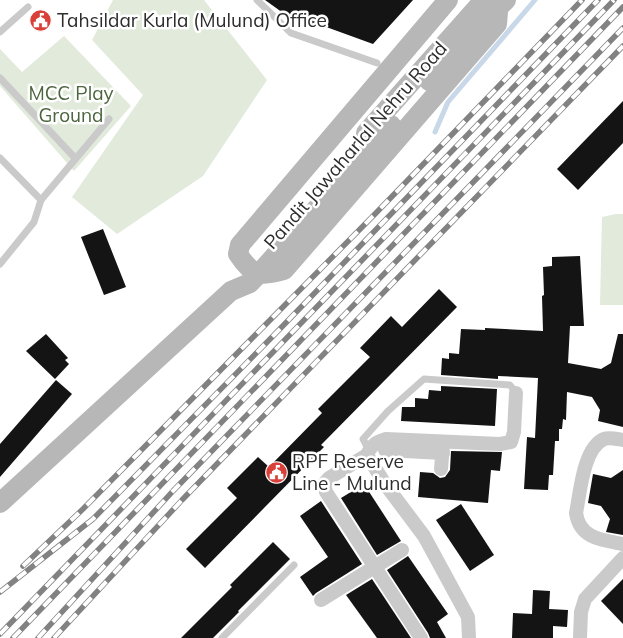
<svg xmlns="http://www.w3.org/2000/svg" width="623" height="638" viewBox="0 0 623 638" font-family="Mulish,sans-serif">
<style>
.green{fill:#e1eadb}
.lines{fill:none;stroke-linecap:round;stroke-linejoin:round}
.stream{stroke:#c8d8e8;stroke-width:5}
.building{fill:#141414}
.lane{stroke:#cacaca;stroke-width:7}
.street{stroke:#cacaca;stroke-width:14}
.secondary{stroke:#b7b7b7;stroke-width:20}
.rail-casing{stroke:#828282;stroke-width:5.5}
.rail{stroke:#fff;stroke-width:4;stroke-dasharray:11;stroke-linecap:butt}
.secondary-bridge{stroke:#b7b7b7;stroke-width:20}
.labels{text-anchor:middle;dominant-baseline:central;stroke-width:5;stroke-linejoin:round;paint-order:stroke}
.poi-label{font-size:19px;fill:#2d2d2d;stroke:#fff;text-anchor:start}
.park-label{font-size:19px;fill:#4c653e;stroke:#fff}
.street-label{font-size:19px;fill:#2d2d2d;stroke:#fff}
</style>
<rect width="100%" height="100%" fill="#fff"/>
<g class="green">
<path d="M113,0H204L267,80L203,176L117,234L72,197L143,95L92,40Z"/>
<path d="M64,36L131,106L74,171L0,86V49L22,72Z"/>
<path d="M616,214H623V305H600L602,217Z"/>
</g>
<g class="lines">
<path class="stream" d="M435,132L448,102L535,0"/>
</g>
<g class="building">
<path d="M265,0H413L373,44L318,24L304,28Z"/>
<path d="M623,101V143L578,190L557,169Z"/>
<path d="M103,229L126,287L104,295L81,237Z"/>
<path d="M580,256L584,326H570L568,363L601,369L611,363L618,334H623V427L598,421L600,410L592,397L567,392L566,420L563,419L562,429H559V441H555L553,475H549L548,490L524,489L527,437L535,438L538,378L498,376V379L441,375L442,358L449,359V353L459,354L461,329L485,330V328L543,331L542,296L544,295L543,267L552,266V257Z"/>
<path d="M439,289L457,307L321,445L324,447L205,568L186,549L237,498L227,488L258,457L269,467L322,413L318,409L370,357L360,348L391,316L402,327Z"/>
<path d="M46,334L68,358L65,360L69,364L55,379L26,351Z"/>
<path d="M56,380L72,394L0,477V444Z"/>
<path d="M441,386L497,389L495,426L401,421L402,407H415V398L428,399L429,390L441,391Z"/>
<path d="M451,451L502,452L500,471L491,470L488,503L418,497L420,472L433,473L440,478L445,477L450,470Z"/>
<path d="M623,470V535L606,532L610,519L601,506L588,503L593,474L611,478Z"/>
<path d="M364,484L401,541L377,555L341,498Z"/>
<path d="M321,501L362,564L316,593L313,596L300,577L328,557L300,516Z"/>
<path d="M461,504L494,555L470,571L436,520Z"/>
<path d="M273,542L290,559L238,611L239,612L213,638H181L232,587L230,585Z"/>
<path d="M408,556L448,614L437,622L446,638H430L428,633L387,570Z"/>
<path d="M372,579L411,638H377L346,595Z"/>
<path d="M623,579V624L601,601Z"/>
<path d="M533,590L550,591L549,609L568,610L567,627L553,626V638H512L513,613L532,614Z"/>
</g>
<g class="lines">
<g class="lane">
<path d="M257,0L291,33L377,63"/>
<path d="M0,32L28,7"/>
<path d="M0,78L75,158"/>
<path d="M0,158L41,200L34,222L0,264"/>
<path d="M41,200L109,119"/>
<path d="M369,450L363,439L388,411L424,379L510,385L516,393"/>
<path d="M222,638L294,565"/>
</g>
<g class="street">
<path d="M623,440C617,439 609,437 604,439C583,448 580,494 576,513C580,539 602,540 623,544"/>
<path d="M385,450L443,453"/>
<path d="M367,455L329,478L324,484L326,492L421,638"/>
<path d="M441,469L443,445"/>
<path d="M321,600L402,550"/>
<path d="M469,638L468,617L424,536L385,484L367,455C371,445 376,442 386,439L500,444L511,442L514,432L516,393"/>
<path d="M580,638L581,612L585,599L623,558"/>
</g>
<g class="secondary">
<path d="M448,0L240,245L238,254C252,276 261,277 284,270L497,24L499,0"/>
<path d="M366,133L484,0"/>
<path d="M0,503L231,291L250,283L265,267L391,125"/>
</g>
<defs>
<g id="rail">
<path d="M23,566L83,509L376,213L582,0"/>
<path d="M0,592L93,519L275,334L598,0"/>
<path d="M0,634L614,0"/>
<path d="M13,638L623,7"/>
<path d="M38,638L173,491L623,28"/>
<path d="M54,638L182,500L623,46"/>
</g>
</defs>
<use href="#rail" class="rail-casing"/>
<use href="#rail" class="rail"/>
<path class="secondary-bridge" d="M429,81L484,21L506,0"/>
</g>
<defs>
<symbol id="civic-disc" viewBox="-11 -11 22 22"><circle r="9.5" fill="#d9403a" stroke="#fff"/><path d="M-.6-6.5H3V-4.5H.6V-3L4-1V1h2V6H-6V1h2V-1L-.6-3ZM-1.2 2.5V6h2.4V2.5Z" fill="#fff"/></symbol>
</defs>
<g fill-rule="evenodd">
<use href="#civic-disc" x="28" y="8" width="25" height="25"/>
<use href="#civic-disc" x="264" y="460" width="25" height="25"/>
</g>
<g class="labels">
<g class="poi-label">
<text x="57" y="20">Tahsildar Kurla (Mulund) Office</text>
<text x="292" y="461">RPF Reserve<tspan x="292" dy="22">Line - Mulund</tspan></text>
</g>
<g class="park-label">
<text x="71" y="93">MCC Play<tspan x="71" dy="22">Ground</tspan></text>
</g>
<g class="street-label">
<text transform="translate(355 145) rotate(-49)">Pandit Jawaharlal Nehru Road</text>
</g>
</g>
</svg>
